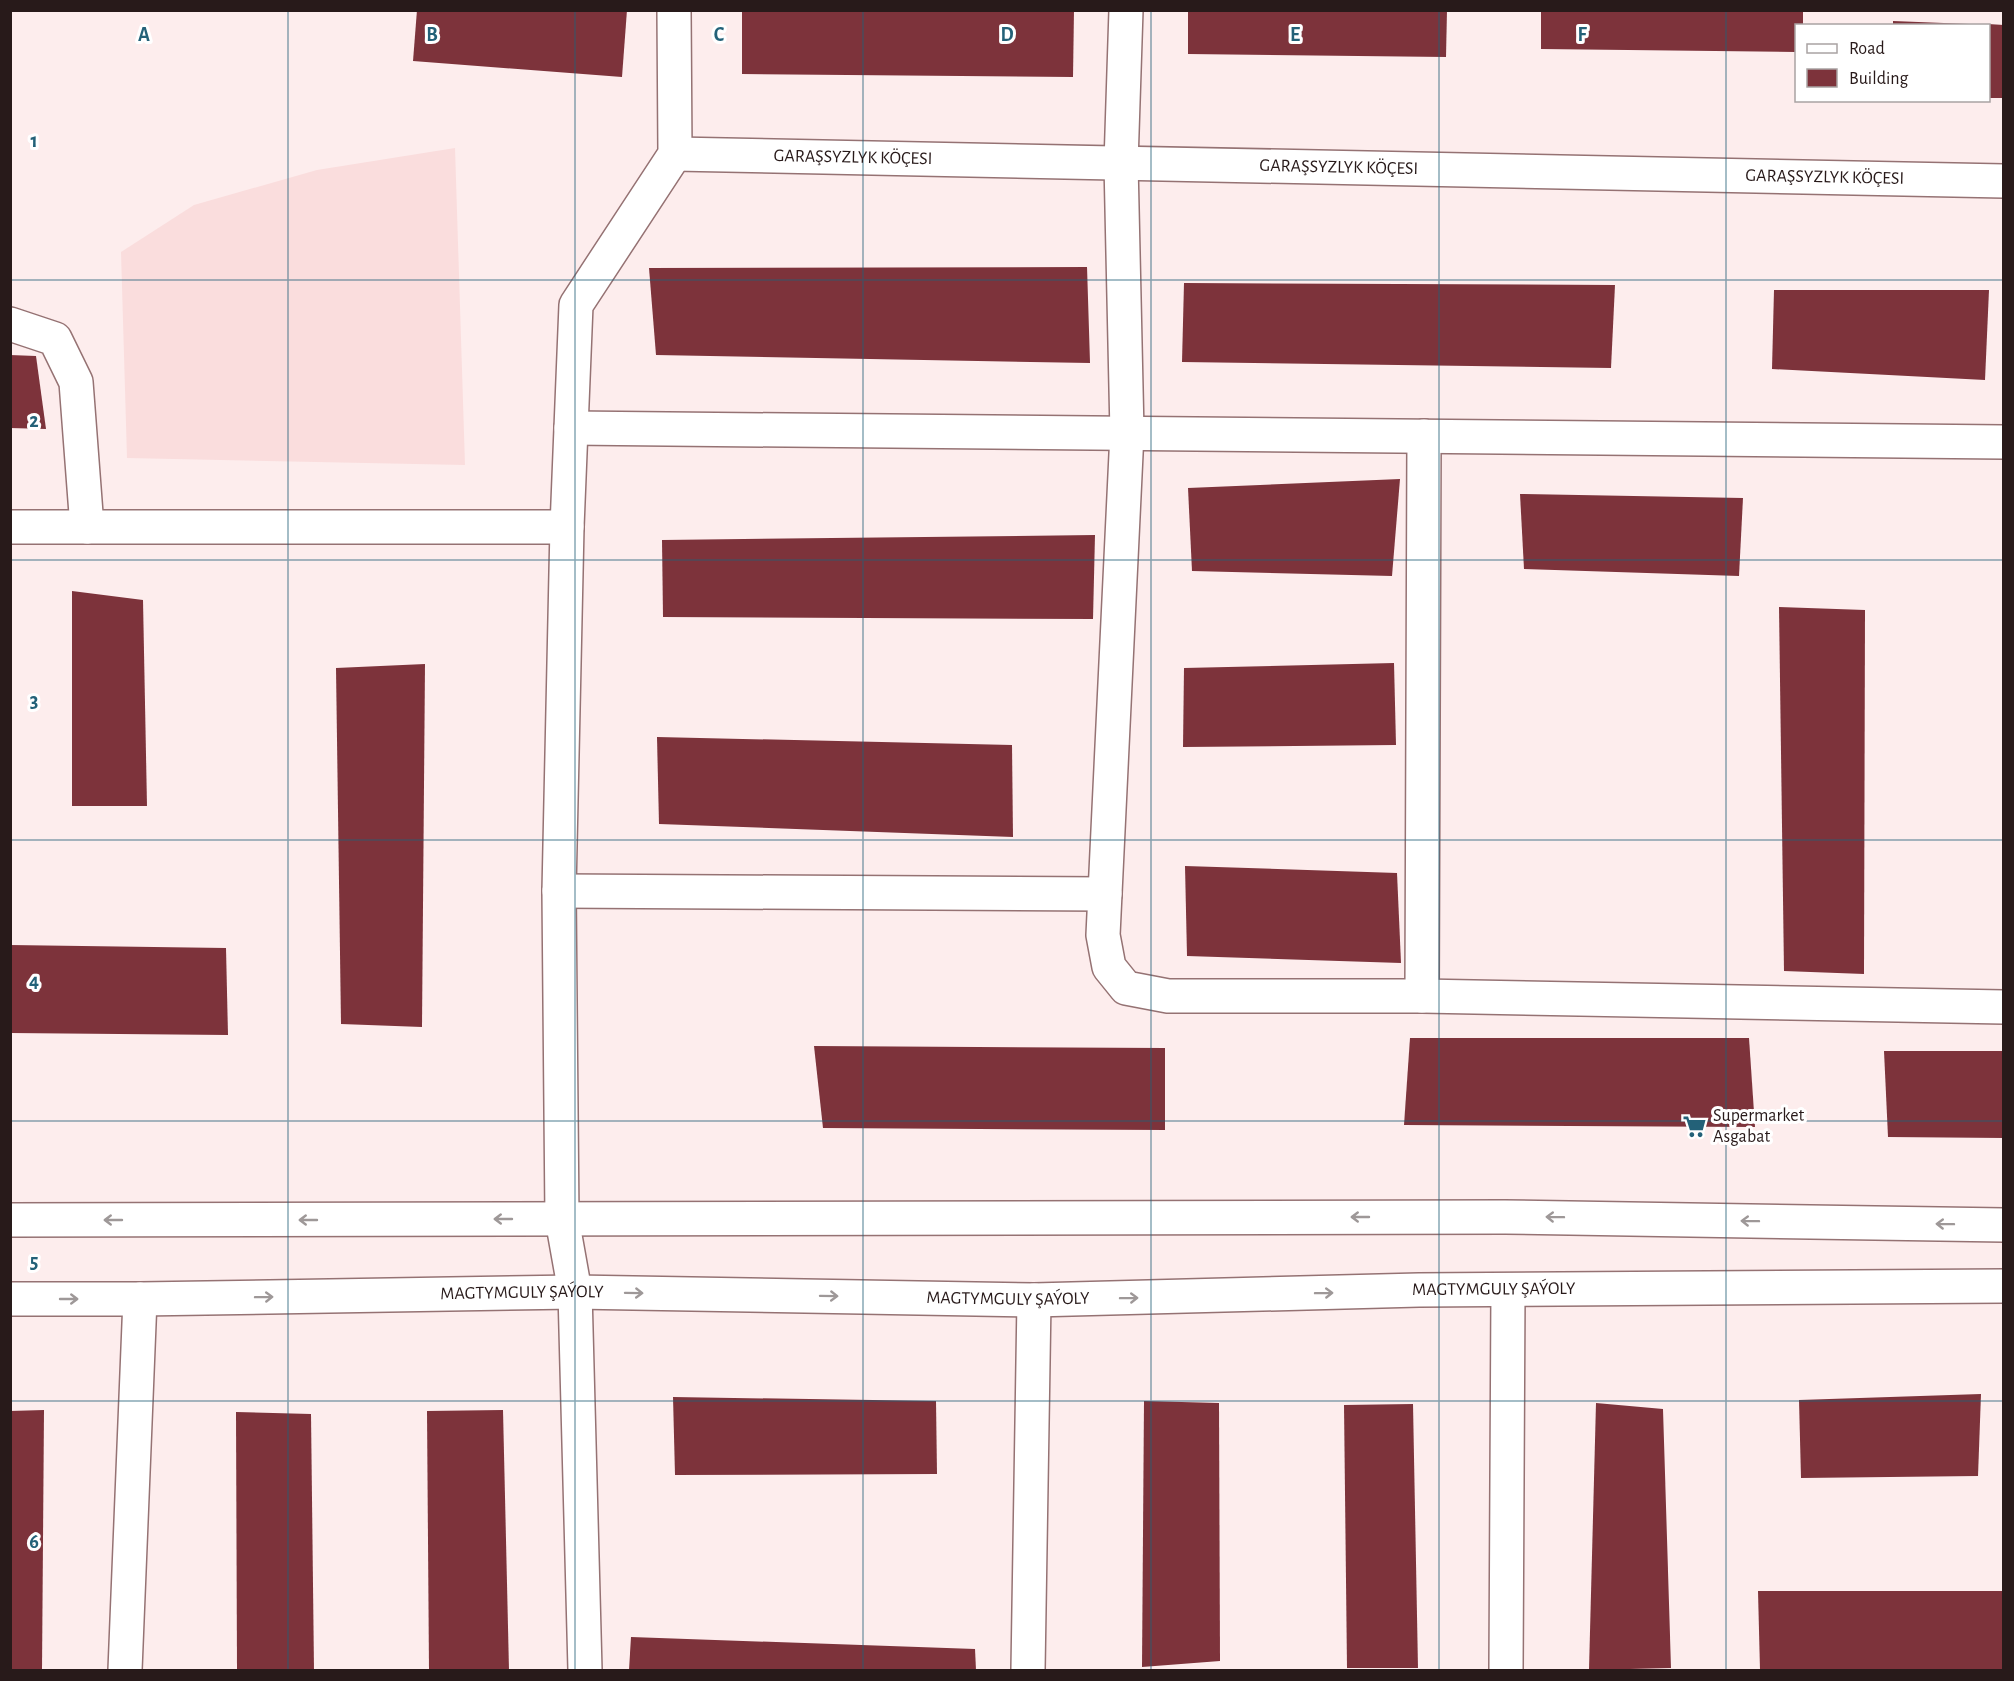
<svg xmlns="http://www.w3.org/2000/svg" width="2014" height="1681" viewBox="0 0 2014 1681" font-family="'Alegreya Sans',sans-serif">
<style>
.built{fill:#fadddd}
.building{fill:#7d333b}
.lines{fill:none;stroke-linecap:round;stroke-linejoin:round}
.minor-casing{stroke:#957273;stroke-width:36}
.minor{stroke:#fff;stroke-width:33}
.oneway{stroke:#9e9898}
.grid{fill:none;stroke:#236178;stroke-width:1.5;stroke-opacity:0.55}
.labels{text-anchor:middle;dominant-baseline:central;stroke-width:6;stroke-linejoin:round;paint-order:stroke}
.street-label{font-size:18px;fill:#281a1a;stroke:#fff}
.poi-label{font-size:18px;fill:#281a1a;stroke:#fff;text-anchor:start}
.grid-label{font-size:20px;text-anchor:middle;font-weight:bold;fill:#236178;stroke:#fff;stroke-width:6;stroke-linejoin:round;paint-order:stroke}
</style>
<rect width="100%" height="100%" fill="#fdeded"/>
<path class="built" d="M455,148L465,465L127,458L121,252L194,205L317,170Z"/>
<g class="building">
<path d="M417,10H627L622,77L413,61Z"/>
<path d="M742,10H1074L1073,77L742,74Z"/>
<path d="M1188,10H1447L1446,57L1188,54Z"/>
<path d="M1541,10H1803V26H1796V52L1541,49Z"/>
<path d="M1893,21L1969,24V26H1893Z"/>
<path d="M1988,24L2004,25V98H1988Z"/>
<path d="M1087,267L1090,363L656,355L649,268Z"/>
<path d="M1184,283L1615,285L1611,368L1182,362Z"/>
<path d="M1774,290H1989L1985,380L1772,369Z"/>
<path d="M10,355L36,356L46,429L10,428Z"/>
<path d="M1400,479L1392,576L1192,571L1188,488Z"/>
<path d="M1520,494L1743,498L1739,576L1524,569Z"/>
<path d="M1095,535L1093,619L663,617L662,540Z"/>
<path d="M72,591L143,600L147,806H72Z"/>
<path d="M1779,607L1865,610L1864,974L1784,971Z"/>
<path d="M1394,663L1396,745L1183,747L1184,668Z"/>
<path d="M425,664L422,1027L341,1024L336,668Z"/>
<path d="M657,737L1012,745L1013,837L659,824Z"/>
<path d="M1185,866L1397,873L1401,963L1187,956Z"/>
<path d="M10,945L226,948L228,1035L10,1033Z"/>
<path d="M1410,1038H1749L1755,1127L1404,1125Z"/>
<path d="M814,1046L1165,1048V1130L823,1128Z"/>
<path d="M1884,1051H2004V1138L1888,1137Z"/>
<path d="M1981,1394L1978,1476L1801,1478L1799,1400Z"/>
<path d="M673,1397L936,1401L937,1474L675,1475Z"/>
<path d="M1144,1401L1219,1403L1220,1661L1142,1667Z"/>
<path d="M1596,1403L1663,1409L1671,1668L1589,1670Z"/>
<path d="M1413,1404L1418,1668H1347L1344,1405Z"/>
<path d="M44,1410L42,1670H10V1411Z"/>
<path d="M503,1410L509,1670H429L427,1411Z"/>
<path d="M236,1412L311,1414L314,1670H237Z"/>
<path d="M1758,1591H2004V1670H1760Z"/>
<path d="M631,1637L975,1649L976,1670H629Z"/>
</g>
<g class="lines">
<defs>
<g id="minor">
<path d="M1126,10L1121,163L1127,433L1103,935L1109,967L1126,988L1168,996H1422L2004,1007"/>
<path id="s1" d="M675,154L2004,181"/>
<path d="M10,324L55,339L76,382L87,527"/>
<path d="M571,428L2004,442"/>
<path d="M10,527H567"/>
<path d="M559,891L1105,894"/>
<path d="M1422,996L1424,436"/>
<path d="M10,1220L1505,1217L2004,1225"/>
<path id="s2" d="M10,1299H140L575,1292L1034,1300L1419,1290L2004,1286"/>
<path d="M125,1670L140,1299"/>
<path d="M585,1670L575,1292L562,1219L559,891L567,527L576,305L675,154L674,10"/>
<path d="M1028,1670L1034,1300"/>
<path d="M1506,1670L1508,1290"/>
</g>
</defs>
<use href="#minor" class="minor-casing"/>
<use href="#minor" class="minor"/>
</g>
<defs><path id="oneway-shaft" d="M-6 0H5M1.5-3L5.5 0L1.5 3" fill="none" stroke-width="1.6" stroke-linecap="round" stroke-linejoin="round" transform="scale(1.5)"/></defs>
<g class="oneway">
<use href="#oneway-shaft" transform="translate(1360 1217) rotate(180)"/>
<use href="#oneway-shaft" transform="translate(1555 1217) rotate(-179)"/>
<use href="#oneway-shaft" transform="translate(503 1219) rotate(180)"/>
<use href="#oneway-shaft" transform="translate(113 1220) rotate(180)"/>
<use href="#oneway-shaft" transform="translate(308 1220) rotate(180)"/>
<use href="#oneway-shaft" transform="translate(1750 1221) rotate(-179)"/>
<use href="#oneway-shaft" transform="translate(1945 1224) rotate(-179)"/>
<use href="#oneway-shaft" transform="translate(634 1293) rotate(1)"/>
<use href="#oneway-shaft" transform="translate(1324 1293) rotate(-1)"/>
<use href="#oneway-shaft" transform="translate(829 1296) rotate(1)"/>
<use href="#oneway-shaft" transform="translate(264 1297) rotate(-1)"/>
<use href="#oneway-shaft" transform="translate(1129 1298) rotate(-1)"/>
<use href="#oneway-shaft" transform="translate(69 1299)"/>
</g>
<path class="grid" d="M288,10V1670M575,10V1670M863,10V1670M1151,10V1670M1439,10V1670M1726,10V1670M10,280H2004M10,560H2004M10,840H2004M10,1121H2004M10,1401H2004"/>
<defs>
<symbol id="supermarket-bare" viewBox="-9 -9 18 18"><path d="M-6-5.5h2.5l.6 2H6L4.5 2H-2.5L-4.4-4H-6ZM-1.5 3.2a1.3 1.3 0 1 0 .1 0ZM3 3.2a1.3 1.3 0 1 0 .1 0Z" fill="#236178" stroke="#fff" stroke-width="2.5" paint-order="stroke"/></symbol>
</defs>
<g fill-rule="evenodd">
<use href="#supermarket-bare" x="1678" y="1110" width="33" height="33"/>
</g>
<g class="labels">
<g class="street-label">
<text stroke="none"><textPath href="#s1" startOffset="178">GARAŞSYZLYK KÖÇESI</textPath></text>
<text stroke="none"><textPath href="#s1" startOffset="664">GARAŞSYZLYK KÖÇESI</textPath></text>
<text stroke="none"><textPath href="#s1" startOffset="1150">GARAŞSYZLYK KÖÇESI</textPath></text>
<text stroke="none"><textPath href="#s2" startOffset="1484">MAGTYMGULY ŞAÝOLY</textPath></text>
<text stroke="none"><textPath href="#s2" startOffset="512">MAGTYMGULY ŞAÝOLY</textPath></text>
<text stroke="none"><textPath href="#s2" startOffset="998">MAGTYMGULY ŞAÝOLY</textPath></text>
</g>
<g class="poi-label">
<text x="1713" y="1116">Supermarket<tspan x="1713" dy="21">Asgabat</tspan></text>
</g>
</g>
<g class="grid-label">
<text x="144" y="41">A</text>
<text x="432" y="41">B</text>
<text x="719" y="41">C</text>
<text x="1007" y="41">D</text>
<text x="1295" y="41">E</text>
<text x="1582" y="41">F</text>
<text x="34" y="147">1</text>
<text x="34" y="427">2</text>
<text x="34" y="707">3</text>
<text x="34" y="987">4</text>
<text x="34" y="1268">5</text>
<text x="34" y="1548">6</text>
</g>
<rect width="2014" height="1681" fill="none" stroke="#281a1a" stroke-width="24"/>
<rect x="1795" y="24" width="195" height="78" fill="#ffffff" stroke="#a9a3a3" stroke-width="1.5"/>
<rect x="1807" y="44" width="30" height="9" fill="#ffffff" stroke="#a9a3a3" stroke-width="1.5"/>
<text x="1849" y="54" font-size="18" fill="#281a1a">Road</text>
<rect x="1807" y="69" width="30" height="18" fill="#7d333b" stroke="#a9a3a3" stroke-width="1.5"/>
<text x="1849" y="84" font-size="18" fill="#281a1a">Building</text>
</svg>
